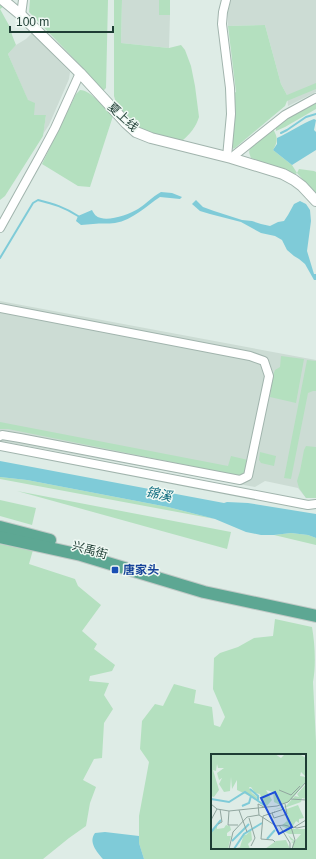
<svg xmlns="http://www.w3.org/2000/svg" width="316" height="859" viewBox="0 0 316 859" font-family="Helvetica,'Noto Sans SC',sans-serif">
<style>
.built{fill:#ccdcd4}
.green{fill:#b4e0bf;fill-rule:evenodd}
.water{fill:#7fcbd8}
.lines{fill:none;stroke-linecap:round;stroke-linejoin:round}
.stream{stroke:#7fcbd8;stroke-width:2}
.minor-casing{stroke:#a1b4ad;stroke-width:10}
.tertiary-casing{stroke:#a1b4ad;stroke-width:12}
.primary-casing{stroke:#c0c9c6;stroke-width:14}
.minor{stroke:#fff;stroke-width:8}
.tertiary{stroke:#fff;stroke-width:10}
.primary{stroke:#5da793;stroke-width:12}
.transit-dot{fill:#1a4fb4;stroke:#eff8f3;stroke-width:1.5}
.labels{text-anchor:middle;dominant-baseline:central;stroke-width:3;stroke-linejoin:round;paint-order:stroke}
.street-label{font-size:12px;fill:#1e3d34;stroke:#eff8f3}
.transit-label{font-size:12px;font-weight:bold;fill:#164399;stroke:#eff8f3;text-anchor:start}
.water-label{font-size:13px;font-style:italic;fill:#116e80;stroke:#eff8f3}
.inset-river{fill:none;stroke:#7fcbd8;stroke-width:2}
.inset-road{fill:none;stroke:#91a69f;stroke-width:1}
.view{fill:#1d4ed8;fill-opacity:0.15;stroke:#1d4ed8;stroke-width:2}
.inset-edge{fill:none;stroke:#1e3d34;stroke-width:2}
</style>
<rect width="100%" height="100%" fill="#deece6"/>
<g class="built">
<path d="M122,0H159V15H170L169,48L121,43Z"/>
<path d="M231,0H316V92L288,106L287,95L281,84L265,25L228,26V11Z"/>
<path d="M32,33L70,72L69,79L49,125L43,134L46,115H34L8,54L16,45L26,39Z"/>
<path d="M0,301L316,360V498H306L298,488L265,481L255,487L0,441Z"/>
</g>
<g class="green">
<path d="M30,0H108L106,88L103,91L82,67L29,12Z"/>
<path d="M114,0H122L121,43L169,48L181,45L185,50L191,66L195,86L199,117C196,127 190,134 183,140H176L159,136L141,129L118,109L114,96Z"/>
<rect x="159" y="0" width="11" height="15"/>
<path d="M0,4L3,7L0,9L11,29L12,35L16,45L8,54L28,100L35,103L34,115H46L43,136L5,196L0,200Z"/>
<path d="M265,25L281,84L287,95L316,83V89L287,101L285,106L235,148L232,149L235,114L234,93L236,92L228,26Z"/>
<path d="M80,90C91,90 105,109 113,116L90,187L78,186L42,164L76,94Z"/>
<path d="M316,103V109L285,127L276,131V127L296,113Z"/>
<path d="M273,129C278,138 278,141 273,150L292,165L297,173L299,169L314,171L316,172V194L297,173L294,175L278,168L251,158C250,155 248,152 250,149C255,141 267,134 273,129Z"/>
<path d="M281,356L304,359L296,403L270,397L273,375L275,370L280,367Z"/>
<path d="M307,360L316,361V391H313L308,393L291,479L284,478Z"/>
<path d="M0,422L228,466L231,456L248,460L246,472L243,475H236L8,429H0Z"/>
<path d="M306,446L316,447V498H306L299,488L297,481L300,471L304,450Z"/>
<path d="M260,452L276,456L274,466L261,463L259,460Z"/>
<path d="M0,477L27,480L168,507L215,519L0,479Z"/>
<path d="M17,491L231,532L227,549Z"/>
<path d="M0,500L36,508L32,525L0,516Z"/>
<path d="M291,533L308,535L316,538V545L274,535Z"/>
<path d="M0,544L33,550L29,564L75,579L78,586L101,605L82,631L97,644L94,649L115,665L112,671L90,676L89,681L109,683L104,695L113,709L104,723L102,758L94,759L83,780L96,787L90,803L86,826L69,838L43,859H0Z"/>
<path d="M275,619L312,627C315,644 316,666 313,682L316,742V859H144L139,843V816L149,762L140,749L142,721L155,704L163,706L174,684L196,690L194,703L212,707L214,725L220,727L225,717L213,689L214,658L220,653L238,647L254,638L273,636ZM212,755H305V848H212Z"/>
</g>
<g class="water">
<path d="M314,119L316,120L314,130L316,132V150L292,165L273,150L277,144V138C290,132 301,124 314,119Z"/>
<path d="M161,192L172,193L182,197L180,199L160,197C146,206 133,220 115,223C108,224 101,223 93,224C89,224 85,225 81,225L76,221L78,216L92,210C94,214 96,217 101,218C110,221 130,214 138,209C146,204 152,197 161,192Z"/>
<path d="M196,200L203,207L214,211L242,220L252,221L261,224L270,226L278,222L284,221L288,215L294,204L300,201L306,204L310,210L311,221L307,251L314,274H316V280H314L305,264L299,259L294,256L287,250L282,240L275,236L261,233L241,222L210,214L200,211L192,204Z"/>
<path d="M0,461L224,503L227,502L248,503L316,514V538L308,535L291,533L274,535H261L246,532L215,519L168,507L27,480L0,477Z"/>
<path d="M105,832L139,836V843L144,859H103C97,852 88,842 95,833Z"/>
</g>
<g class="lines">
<g class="stream">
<path d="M281,133L287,130L306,117L316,114"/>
<path d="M0,258L33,203L38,200C54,204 64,207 78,216"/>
</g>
<defs>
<g id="minor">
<path d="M226,0L223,12L222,24L230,88L231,114L227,157"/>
<path d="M21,15L23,0"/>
<path d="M231,158L285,115L316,98"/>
<path d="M0,228L40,156L55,128L80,73"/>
<path d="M0,308L250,356L264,361L269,376L248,476L240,480L20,438L2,435L0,436"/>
<path d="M0,446L308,505L316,504"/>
</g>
<path id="tertiary" d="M3,0L21,15L80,73L126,123L136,132L151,138L231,158L283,174L294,180L302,186L316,201"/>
<g id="primary">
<path d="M0,527L50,540"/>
<path d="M0,537L81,555L204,592L316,616"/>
</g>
</defs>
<use href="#minor" class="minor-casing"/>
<use href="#tertiary" class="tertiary-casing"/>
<use href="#primary" class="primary-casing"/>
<use href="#minor" class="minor"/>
<use href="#tertiary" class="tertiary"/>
<use href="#primary" class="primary"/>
</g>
<rect class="transit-dot" x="111" y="566" width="8" height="8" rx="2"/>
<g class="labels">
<g class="street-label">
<text transform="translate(123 117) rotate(43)">夏上线</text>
<text transform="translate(90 550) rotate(16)">兴禹街</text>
</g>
<g class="transit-label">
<text x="123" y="570">唐家头</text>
</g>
<g class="water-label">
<text transform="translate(159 494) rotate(12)">锦溪</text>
</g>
</g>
<g transform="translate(211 754)">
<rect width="95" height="95" fill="#deece6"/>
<path d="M0,0H64L70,4L74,0H88L95,4V23L90,18L89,22L95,23V28L78,48L69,51L63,48L62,38L55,36L61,46L54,54L49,40L44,39L40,33H38L41,39L48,44L45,45L49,47L26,36V26L21,35L20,23L19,37L13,38L8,30L11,24L8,26L6,19L13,14H7L6,10L5,17L2,16L8,36L3,43L0,42ZM95,30V45L91,44L90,48L76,53L61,56L75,52L84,42L88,43L86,40ZM87,51L93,64L88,65V69L85,67L82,72L76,71L82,75H95V95H81L82,89L80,88L83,87L80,86L77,81L84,87L90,80H78L74,78V76L77,77L75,74L70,72L76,67L73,56ZM6,70V75L13,74L15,71L19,72L20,76L16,79V82H20L17,95H0V78ZM40,76L41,86L37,90L39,95H23L29,93L33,80L35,81ZM75,86L79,95H54L65,87Z" fill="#b4e0bf"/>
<path class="inset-river" d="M39,35L47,42V46M0,45L18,48L34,38L53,51M31,52L38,49L40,42M0,78L10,66M56,85L64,76M21,87L38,70M23,95L33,80L51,69"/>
<path class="inset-road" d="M68,36L80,41L89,32M80,45L95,46M0,50L6,55L18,57L66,52L77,48L95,28M28,56L36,78M18,57L17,71H27M64,58L61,59L63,64L76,60L74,50M48,61L47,50L55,54M38,64L44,84L40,92M0,66L6,55M7,70L11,68L9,55M68,71L79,89V95M80,73L84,86L81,95M82,74L95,66M64,88L62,86L50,85L52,62L73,55M18,95L22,78L36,63L48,61L65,72L73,71L86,74L95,72"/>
<path class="view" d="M64,38L81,73L68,80L50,44Z"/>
<rect width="95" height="95" class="inset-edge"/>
</g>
<path d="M10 26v6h103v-6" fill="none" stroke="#1e3d34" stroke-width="2"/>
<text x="16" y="26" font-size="12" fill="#1e3d34" stroke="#eff8f3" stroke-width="3" paint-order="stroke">100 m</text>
</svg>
